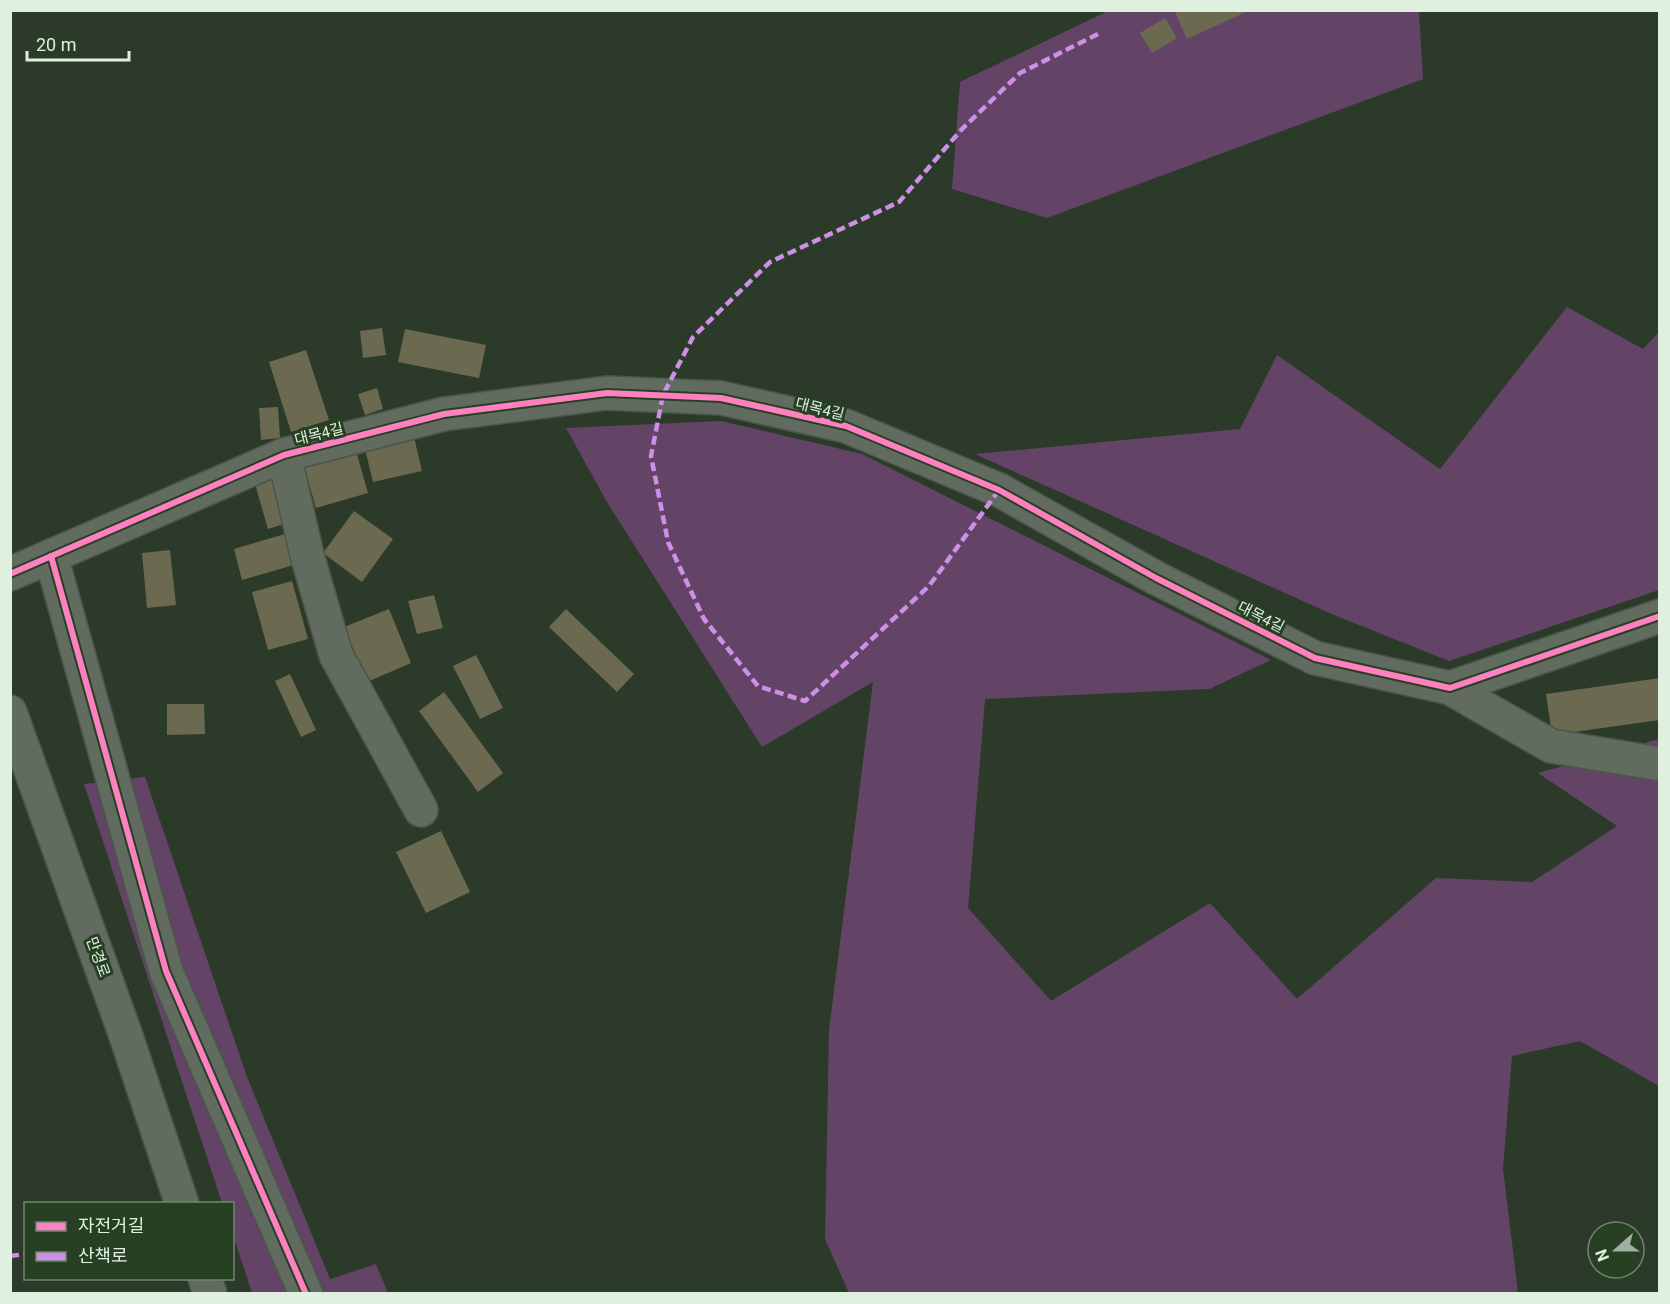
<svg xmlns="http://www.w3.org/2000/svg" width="1670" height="1304" viewBox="0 0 1670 1304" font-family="Roboto,'Noto Sans KR',sans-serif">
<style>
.green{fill:#634467}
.building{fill:#6b6950}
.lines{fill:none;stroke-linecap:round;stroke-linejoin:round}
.street-casing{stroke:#495648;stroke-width:36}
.secondary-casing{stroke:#495648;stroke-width:36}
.street{stroke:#616b60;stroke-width:33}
.secondary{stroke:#616b60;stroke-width:33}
.quiet{stroke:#ce8fe9;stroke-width:4.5;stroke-dasharray:9 4.5;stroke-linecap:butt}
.cycleway-casing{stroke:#274024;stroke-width:10}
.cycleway{stroke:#ff80c0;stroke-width:6}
.labels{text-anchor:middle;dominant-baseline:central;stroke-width:6;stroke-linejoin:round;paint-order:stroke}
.street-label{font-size:15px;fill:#e0f0df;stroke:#274024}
</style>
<rect width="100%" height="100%" fill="#2c3a2a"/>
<g class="green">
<path d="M1108,11H1419L1423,79L1047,218L952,189L960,82Z"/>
<path d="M1567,307L1643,349L1659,332V590L1449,661L1334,615L975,454L1240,429L1277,355L1440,469Z"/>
<path d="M721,421L862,454L1271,660L1209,689L985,699L968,908L1051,1001L1210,903L1297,999L1436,878L1532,882L1617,826L1538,773L1659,739V1086L1580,1041L1512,1056L1503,1168L1518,1293H849L825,1239L829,1030L873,682L762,747L607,502L566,428Z"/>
<path d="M145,777L247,1077L330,1279L376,1264L388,1293H252L233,1235L232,1204L222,1203L84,784Z"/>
</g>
<g class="building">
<path d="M1174,10H1246V12L1187,39Z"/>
<path d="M1165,18L1177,38L1152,53L1140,33Z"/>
<path d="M382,328L386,355L363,358L360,331Z"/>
<path d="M405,329L486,345L479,378L398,362Z"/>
<path d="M306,350L329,420L291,432L269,362Z"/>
<path d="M377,388L383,409L365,415L358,394Z"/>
<path d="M278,407L280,438L261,440L259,408Z"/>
<path d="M414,437L422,471L373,482L365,449Z"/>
<path d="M356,451L368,493L316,508L304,466Z"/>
<path d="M274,479L287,523L268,529L255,484Z"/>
<path d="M354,511L393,539L362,582L323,553Z"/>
<path d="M285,534L294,565L242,580L234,549Z"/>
<path d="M170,550L176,605L147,608L142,553Z"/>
<path d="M292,581L308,639L268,650L252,592Z"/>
<path d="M434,595L443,628L417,634L408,601Z"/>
<path d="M389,609L411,663L367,682L344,627Z"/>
<path d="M566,609L634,674L617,692L549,627Z"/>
<path d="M476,655L503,708L480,719L453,666Z"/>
<path d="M290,674L316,730L301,737L275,681Z"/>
<path d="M1660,678V720L1552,735L1546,694Z"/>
<path d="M444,692L503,773L478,792L419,711Z"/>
<path d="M167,704H204L205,734L167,735Z"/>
<path d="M441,831L470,892L426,913L396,852Z"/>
</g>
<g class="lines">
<defs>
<g id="street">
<path d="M284,455L307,555L336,655L421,810"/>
<path d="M51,556L166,971L306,1294"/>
<path d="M10,574L284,455L444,414L607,393L721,398L846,426L999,490L1156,578L1315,658L1450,688L1660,616"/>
<path d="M1450,688L1551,746L1660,764"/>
</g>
<g id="secondary">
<path d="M10,712L126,1036L182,1204"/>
<path d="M205,1278L210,1294"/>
</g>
</defs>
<use href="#street" class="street-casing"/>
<use href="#secondary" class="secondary-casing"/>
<use href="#street" class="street"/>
<use href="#secondary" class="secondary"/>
<g class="quiet">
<path d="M999,490L929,586L805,701L758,686L704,619L668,542L651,456L663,395L693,337L770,262L899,202L962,129L1020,73L1100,33"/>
<path d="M10,1256L26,1254"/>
</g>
<defs>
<g id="cycleway">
<path d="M51,556L166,971L306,1294"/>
<path d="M10,574L284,455L444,414L607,393L721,398L846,426L999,490L1156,578L1315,658L1450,688L1660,616"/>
</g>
</defs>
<use href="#cycleway" class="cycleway-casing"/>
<use href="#cycleway" class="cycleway"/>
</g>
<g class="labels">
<g class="street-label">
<text transform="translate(820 409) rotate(14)">대목4길</text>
<text transform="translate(319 434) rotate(-14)">대목4길</text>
<text transform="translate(1261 617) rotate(27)">대목4길</text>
<text transform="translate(98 957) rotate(70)">만경로</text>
</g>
</g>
<rect width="1670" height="1304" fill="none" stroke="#e0f0df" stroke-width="24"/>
<rect x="24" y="1202" width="210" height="78" fill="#274024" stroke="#71866f" stroke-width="1.5"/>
<rect x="36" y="1222" width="30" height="9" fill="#ff80c0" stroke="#71866f" stroke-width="1.5"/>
<text x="78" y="1232" font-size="18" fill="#e0f0df">자전거길</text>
<rect x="36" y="1252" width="30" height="9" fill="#ce8fe9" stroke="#71866f" stroke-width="1.5"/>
<text x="78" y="1262" font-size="18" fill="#e0f0df">산책로</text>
<g transform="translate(1616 1250) rotate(249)"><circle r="28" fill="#274024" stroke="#71866f" stroke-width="1.5"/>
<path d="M0-4.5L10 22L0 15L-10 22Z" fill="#a1b0a0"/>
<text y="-9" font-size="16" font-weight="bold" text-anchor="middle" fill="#e0f0df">N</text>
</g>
<path d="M27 51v9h102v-9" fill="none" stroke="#e0f0df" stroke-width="3"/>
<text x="36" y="51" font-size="18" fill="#e0f0df" stroke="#274024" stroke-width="4.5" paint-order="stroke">20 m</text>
</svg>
